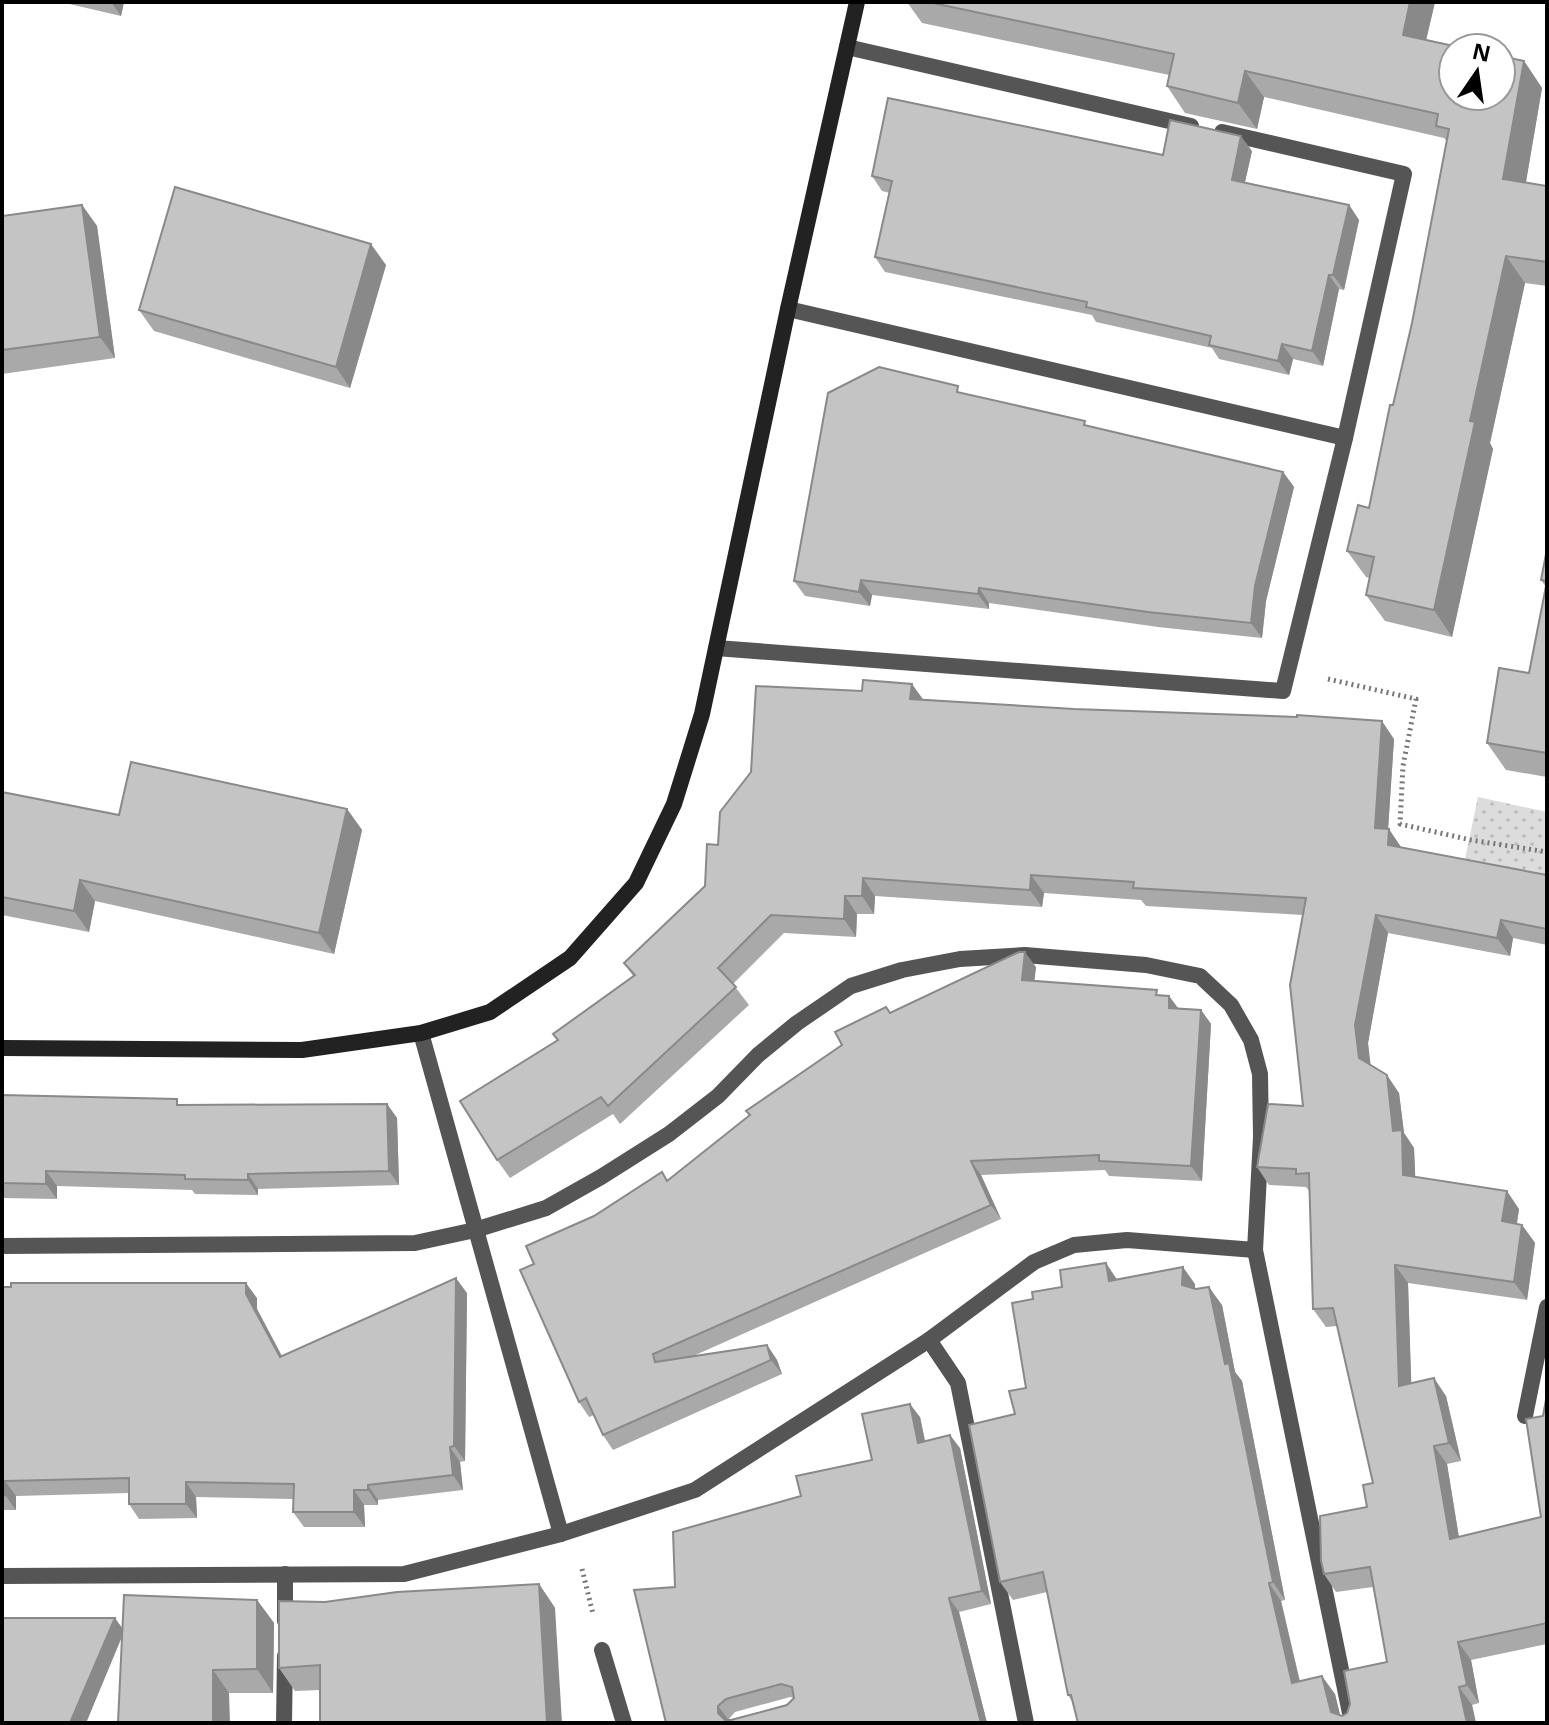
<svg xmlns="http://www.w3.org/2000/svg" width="1549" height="1725" viewBox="0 0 1549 1725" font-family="'Noto Sans',sans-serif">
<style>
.park{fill:url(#park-dots)}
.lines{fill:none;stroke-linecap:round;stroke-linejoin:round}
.path{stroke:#777;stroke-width:5;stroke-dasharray:2 4;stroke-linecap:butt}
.lane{stroke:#555;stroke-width:16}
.street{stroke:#555;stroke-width:16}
.secondary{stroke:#222;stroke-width:16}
.wall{fill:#a9a9a9;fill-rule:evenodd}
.shaded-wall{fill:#898989}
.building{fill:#c4c4c4;stroke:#898989;stroke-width:2;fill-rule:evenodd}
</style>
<defs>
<pattern id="park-dots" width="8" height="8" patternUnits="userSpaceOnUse" patternTransform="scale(2)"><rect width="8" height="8" fill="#dcdcdc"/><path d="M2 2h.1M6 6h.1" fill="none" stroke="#bbb" stroke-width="1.8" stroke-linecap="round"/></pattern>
</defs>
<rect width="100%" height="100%" fill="#fff"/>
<path class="park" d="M1478,797L1547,812V877L1465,859Z"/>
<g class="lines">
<g class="path">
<path d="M1328,679L1416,699L1403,766L1400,824L1471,840L1547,852"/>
<path d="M582,1569L593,1614"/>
</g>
<g class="lane">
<path d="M285,1621V1574"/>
<path d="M284,1723L285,1656"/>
</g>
<g class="street">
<path d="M847,47L1191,126"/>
<path d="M788,309L1345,438"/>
<path d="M716,648L1283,691L1345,438L1404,174L1222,132"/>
<path d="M421,1033L561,1534"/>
<path d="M2,1246L415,1243L475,1230L546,1208L601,1177L669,1134L718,1096L758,1055L797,1023L851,986L902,970L960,959L1025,955L1146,965L1200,976L1231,1005L1251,1040L1260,1074L1261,1137L1255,1250L1127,1240L1074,1245L1034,1262L929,1340L695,1490L561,1534L404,1574L2,1576"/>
<path d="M1255,1250L1352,1723"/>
<path d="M929,1340L958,1383L1026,1723"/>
<path d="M1525,1416L1547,1307"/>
<path d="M602,1650L624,1723"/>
</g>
<path class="secondary" d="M2,1048L302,1050L421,1033L490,1012L570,958L636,883L674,804L702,714L788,309L857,2"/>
</g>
<g class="wall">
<path d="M61,2H124L121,16Z"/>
<path d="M907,2H1435L1426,40L1524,61L1542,88L1526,182L1547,186V286L1525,283L1490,443L1493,449L1452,637L1385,621L1366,595L1370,578L1366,577L1347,551L1369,508L1412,323L1447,141L1444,138L1264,97L1257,129L1185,113L1167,86L1169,75L922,23Z"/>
<path d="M1252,151L1245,182L1349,205L1359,220L1344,290L1339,289L1323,366L1293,359L1289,375L1219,359L1212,348L1096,322L1092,315L885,272L875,257L890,193L882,191L872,176L1163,155Z"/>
<path d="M82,205L97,226L115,358L2,374V216Z"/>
<path d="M386,265L350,388L154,331L139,310Z"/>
<path d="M963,393L1088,426L1283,472L1294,487L1266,601L1262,638L1158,627L989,603V609L872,595L870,606L805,596L794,581Z"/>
<path d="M1547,549V777L1506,770L1487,743L1529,673L1546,587L1541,580Z"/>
<path d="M923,699L1394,739L1388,829L1401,847L1547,875V945L1513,938L1510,956L1388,933L1368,1043L1370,1065L1399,1093L1404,1133L1414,1148L1415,1177L1519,1209L1517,1224L1522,1225L1535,1243L1527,1300L1408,1283L1411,1383L1446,1396L1461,1461L1447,1464L1459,1537L1541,1517L1543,1416L1547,1394V1644L1471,1660L1479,1703L1472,1705L1476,1723H1078L1073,1703L1068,1695L1047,1592L1013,1600L1000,1582L1015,1414L1026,1388L1033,1299L1117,1280L1195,1284V1289L1222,1305L1235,1372L1242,1381L1285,1600L1281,1601L1300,1681L1335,1694L1340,1715L1342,1716L1347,1713L1387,1662L1373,1587L1336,1592L1324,1574L1367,1507L1373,1483L1337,1326L1326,1327L1313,1309L1310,1192L1306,1187L1269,1185L1257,1167L1303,1106V915L1146,906L1141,900L1044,893L1042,907L875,896L874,914H857L856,937L784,933L733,984L749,1005L620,1124L613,1114L510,1178L497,1160L558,1041L633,976L624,963L705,886L718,845Z"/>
<path d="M2,792L119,815L347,809L362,830L334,954L95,901L89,932L2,915Z"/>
<path d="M1036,967L1034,980L1169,996L1178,1008L1201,1010L1211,1024L1202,1181L1109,1176L1105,1170L981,1175L1001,1219L691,1357L767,1345L777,1360L782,1374L613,1450L603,1435L594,1415L589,1417L579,1402L534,1264L594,1216L668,1181L842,1045L886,1007L891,1013Z"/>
<path d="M2,1095L181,1105L387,1104L397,1118L399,1185L258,1189V1195L195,1194L192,1190L57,1186V1199L2,1198Z"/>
<path d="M2,1287L257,1298V1309L282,1356L467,1293L465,1461L460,1462L463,1490L378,1500V1505H364L365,1527H304L293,1512V1499L196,1497L197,1518L139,1519L129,1504V1493L16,1496V1510H2Z"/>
<path d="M920,1417L925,1441L960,1448L991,1604L959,1612L987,1723H666L675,1587L801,1496L872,1460ZM790,1697L794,1698L787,1705L728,1720L735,1712Z"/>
<path d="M539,1584L555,1608L320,1690L295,1691L279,1668L325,1602Z"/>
<path d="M257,1600L274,1623L273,1693H229L122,1637L86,1723H2L115,1618L122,1628Z"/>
</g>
<g class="shaded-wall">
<path d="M111,2H124L121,16Z"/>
<path d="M1410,2H1435L1421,62L1403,35Z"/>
<path d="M1524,61L1542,88L1522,205L1503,179Z"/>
<path d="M1245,71L1264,97L1257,129L1238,103Z"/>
<path d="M1241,136L1252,151L1242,195L1232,180Z"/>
<path d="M82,205L97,226L115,358L100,337Z"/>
<path d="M1349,205L1359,220L1344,290L1333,275Z"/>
<path d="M371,244L386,265L350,388L336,367Z"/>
<path d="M1506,256L1525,283L1490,443L1493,449L1452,637L1434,610L1470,421Z"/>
<path d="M1329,275L1339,289L1323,366L1312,351Z"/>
<path d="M1282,344L1293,359L1289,375L1278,361Z"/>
<path d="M1283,472L1294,487L1266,601L1262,638L1251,623L1255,586Z"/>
<path d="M861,580L872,595L870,606L859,592Z"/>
<path d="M979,588L989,603V609L978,594Z"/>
<path d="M912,684L925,702L910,699Z"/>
<path d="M1382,721L1394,739L1387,846L1375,828Z"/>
<path d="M347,809L362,830L334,954L319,933Z"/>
<path d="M1389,829L1401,847L1400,863L1388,845Z"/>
<path d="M1031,875L1044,893L1042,907L1030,890Z"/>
<path d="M863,878L875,896L874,914L862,896Z"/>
<path d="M80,880L95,901L89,932L74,911Z"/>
<path d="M845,896L857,914L856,937L844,919Z"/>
<path d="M1376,915L1388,933L1368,1043L1372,1076L1359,1058L1355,1025Z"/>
<path d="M1501,920L1513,938L1510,956L1497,938Z"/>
<path d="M1025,952L1036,967L1033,994L1022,980Z"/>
<path d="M1169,996L1180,1011L1169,1008Z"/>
<path d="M1201,1010L1211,1024L1202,1181L1191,1166Z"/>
<path d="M1387,1075L1399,1093L1404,1133L1414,1148L1416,1193L1403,1175L1393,1131Z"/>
<path d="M387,1104L397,1118L399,1185L389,1171Z"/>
<path d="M971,1161L981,1175L1001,1219L991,1205Z"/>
<path d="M46,1171L57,1186V1199L46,1184Z"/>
<path d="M248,1174L258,1189V1195L248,1180Z"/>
<path d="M1507,1191L1519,1209L1514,1239L1502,1221Z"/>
<path d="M1522,1225L1535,1243L1527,1300L1514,1282Z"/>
<path d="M1106,1263L1118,1281H1109Z"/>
<path d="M1395,1265L1408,1283L1412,1404L1399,1386Z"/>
<path d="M1183,1267L1195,1284L1194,1303L1182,1285Z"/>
<path d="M456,1278L467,1293L465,1461L454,1446Z"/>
<path d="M246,1283L257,1298V1309L290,1372L280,1357L246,1294Z"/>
<path d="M1209,1287L1222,1305L1235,1372L1242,1381L1285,1600L1273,1582L1225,1364Z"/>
<path d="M767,1345L777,1360L782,1374L771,1360Z"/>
<path d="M1434,1378L1446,1396L1461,1461L1449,1443Z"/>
<path d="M910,1404L920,1417L928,1456L918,1443Z"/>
<path d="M950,1435L960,1448L991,1604L982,1591Z"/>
<path d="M1434,1446L1447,1464L1462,1557L1450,1539Z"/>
<path d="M450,1447L460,1462L463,1490L453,1475Z"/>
<path d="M5,1481L16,1496V1510L5,1495Z"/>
<path d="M186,1482L196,1497L197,1518L186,1504Z"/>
<path d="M368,1485L378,1500V1505L368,1490Z"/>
<path d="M354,1490L364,1505L365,1527L354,1512Z"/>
<path d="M1269,1583L1281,1601L1304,1701L1292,1683Z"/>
<path d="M539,1584L555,1608L562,1723H547Z"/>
<path d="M949,1598L959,1612L987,1723H981Z"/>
<path d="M257,1600L274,1623L273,1693L257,1669Z"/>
<path d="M115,1618L124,1631L86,1723H70Z"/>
<path d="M1458,1642L1471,1660L1479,1703L1467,1685Z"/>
<path d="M213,1670L229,1693L230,1723H213Z"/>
<path d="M1322,1676L1335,1694L1342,1723L1331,1712Z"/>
<path d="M1459,1687L1472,1705L1476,1723H1467Z"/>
<path d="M718,1706L728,1719V1723L718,1713Z"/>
</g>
<g class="building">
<path d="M928,2H1410L1403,35L1463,48H1453V96H1501V56L1524,61L1503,179L1547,186V262L1506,256L1470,421L1475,422L1434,610L1366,595L1374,557L1347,551L1358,505L1369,508L1390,405H1393L1412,323L1449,129L1436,126L1438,114L1245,71L1238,103L1167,86L1174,54Z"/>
<path d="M888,98L1163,155L1170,120L1241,136L1232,180L1349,205L1333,275H1329L1312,351L1282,344L1278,361L1209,345L1211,336L1086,307L1087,302L875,257L892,181L872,176Z"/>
<path d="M175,187L371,244L336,367L139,310Z"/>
<path d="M82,205L100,337L2,350V216Z"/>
<path d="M879,367L958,386L957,392L1085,421L1084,425L1283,472L1255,586L1251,623L1148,612L979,588L978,594L861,580L859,592L794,581L828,393Z"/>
<path d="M1547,549V753L1487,743L1499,668L1529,673L1547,581L1541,580Z"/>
<path d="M863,680L912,684L910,699L1074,709L1297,717V715L1382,721L1375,828L1389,829L1388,845L1547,875V929L1501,920L1497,938L1376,915L1355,1025L1359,1058L1387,1075L1393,1131L1402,1130L1403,1175L1507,1191L1502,1221L1522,1225L1514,1282L1395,1265L1399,1386L1434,1378L1449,1443L1434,1446L1450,1539L1541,1517L1526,1419L1543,1416L1547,1394V1623L1458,1642L1467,1685L1459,1687L1467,1723H1078L1071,1695H1068L1043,1572L1000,1582L969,1425L1015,1414L1009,1391L1026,1388L1012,1303L1033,1299L1032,1292L1062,1287L1060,1270L1106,1263L1109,1281L1183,1267L1182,1285L1196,1289L1209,1287L1225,1364L1229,1363L1273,1582L1269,1583L1292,1683L1322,1676L1331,1712L1342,1716L1347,1713L1350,1704L1344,1671L1387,1662L1370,1567L1324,1574L1321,1561L1320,1516L1367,1507L1363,1485L1373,1483L1333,1308L1313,1309L1309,1173L1296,1174V1169L1257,1167L1268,1104L1303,1106L1290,985L1306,898L1133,888L1134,882L1031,875L1030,890L863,878L862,896H845L844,919L771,915L718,968L736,987L608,1106L601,1097L497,1160L460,1101L558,1040L553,1034L635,975L624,963L705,886L707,844L718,845L720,812L751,772L756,686L862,691Z"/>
<path d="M131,762L347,809L319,933L80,880L74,911L2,897V792L119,815Z"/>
<path d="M1019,952H1025L1022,980L1157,990L1156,995L1169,996V1008L1201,1010L1191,1166L1099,1161V1155L971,1161L991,1205L653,1354L655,1362L767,1345L771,1360L603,1435L586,1398L579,1402L520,1270L534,1264L526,1246L594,1216L662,1172L667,1181L750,1115L746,1111L842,1045L835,1032L886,1007L890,1013Z"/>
<path d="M2,1095L177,1099V1105L387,1104L389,1171L248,1174V1180L185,1179V1175L46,1171V1184L2,1183Z"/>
<path d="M456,1278L454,1446L450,1447L453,1475L368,1485V1490H354V1512H293L294,1484L186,1482V1504H129V1478L5,1481V1495H2V1287H11V1283H246V1294L280,1357Z"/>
<path d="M910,1404L918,1443L950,1435L982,1591L949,1598L981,1723H666L634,1590L675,1587L673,1532L801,1496L796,1476L872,1460L862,1414ZM781,1684L792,1687L794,1698L787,1705L731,1720H725L718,1713V1706L726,1699Z"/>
<path d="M539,1584L547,1723H320V1665L279,1668V1601L325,1602L397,1592Z"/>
<path d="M124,1595L257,1600V1669L213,1670V1723H118Z"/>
<path d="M2,1618H115L70,1723H2Z"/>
</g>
<rect width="1549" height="1725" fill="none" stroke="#000000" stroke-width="8"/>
<g transform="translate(1477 72) rotate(13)"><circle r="38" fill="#ffffff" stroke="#999999" stroke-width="2"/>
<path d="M0-6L14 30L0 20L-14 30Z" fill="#000000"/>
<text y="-12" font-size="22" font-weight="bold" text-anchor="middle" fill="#000000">N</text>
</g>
</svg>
